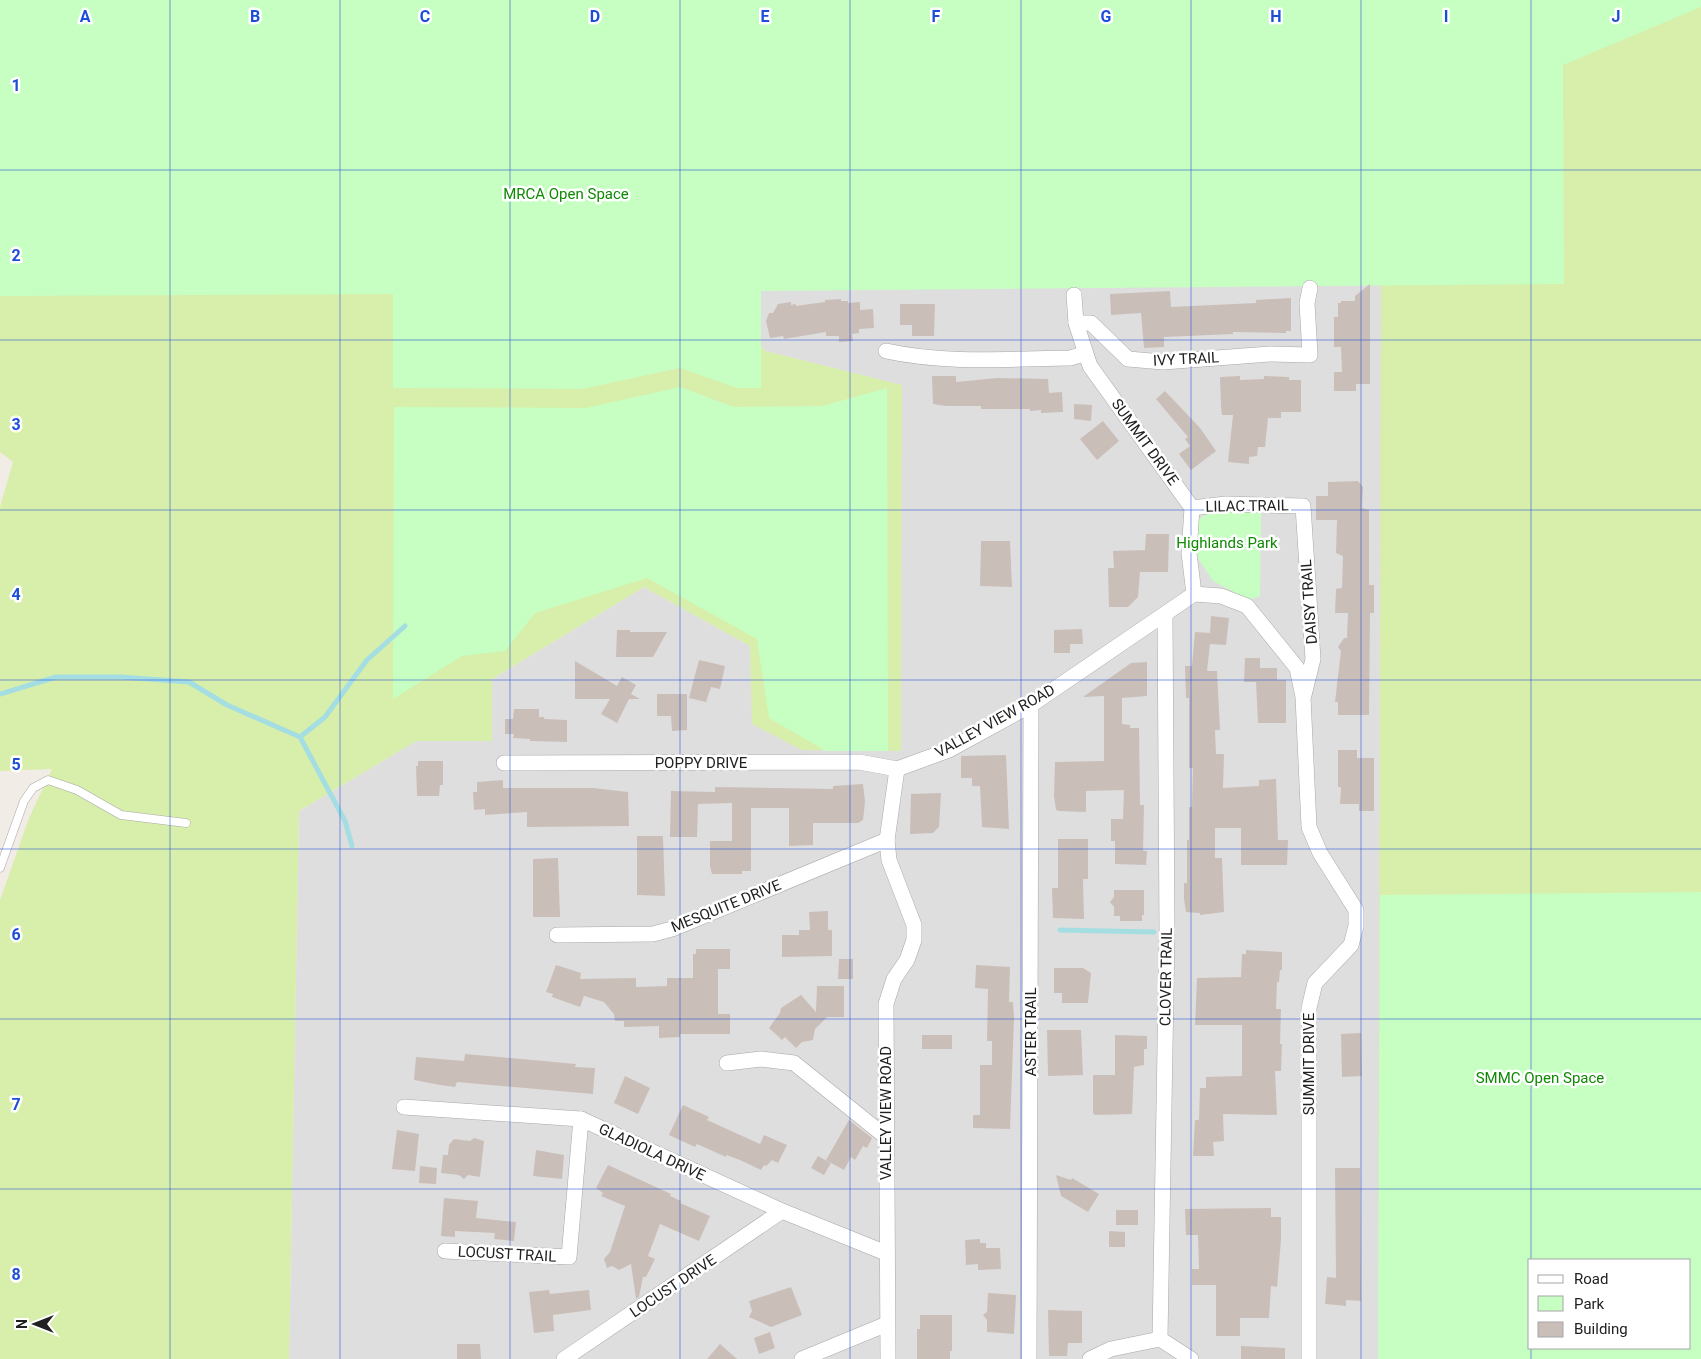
<svg xmlns="http://www.w3.org/2000/svg" width="1701" height="1359" viewBox="0 0 1701 1359" font-family="Roboto,sans-serif">
<style>
.residential{fill:#dfdede}
.grass{fill:#d7efaa;fill-rule:evenodd}
.park{fill:#c7fec2;fill-rule:evenodd}
.lines{fill:none;stroke-linecap:round;stroke-linejoin:round}
.stream{stroke:#a4dee2;stroke-width:5}
.building{fill:#cabeb9}
.lane-casing{stroke:#a8a8a8;stroke-width:9}
.street-casing{stroke:#a8a8a8;stroke-width:16}
.lane{stroke:#fff;stroke-width:8}
.street{stroke:#fff;stroke-width:15}
.grid{fill:none;stroke:#1d4ed8;stroke-width:1;stroke-opacity:0.55}
.labels{text-anchor:middle;dominant-baseline:central;stroke-width:5;stroke-linejoin:round;paint-order:stroke}
.park-label{font-size:15px;fill:#0e8a03;stroke:#fff}
.street-label{font-size:15px;fill:#212121;stroke:#fff}
.grid-label{font-size:16px;text-anchor:middle;font-weight:bold;fill:#1d4ed8;stroke:#fff;stroke-width:5;stroke-linejoin:round;paint-order:stroke}
</style>
<rect width="100%" height="100%" fill="#f2ece7"/>
<path class="residential" d="M751,269L1381,278L1382,1359H289L299,811L416,741L492,740V679L644,587L750,646L902,386L765,351L752,335Z"/>
<path class="grass" d="M0,0H1701V1359H1378L1381,278L751,269L752,335L765,351L902,385L901,751L802,750L752,724L750,646L644,587L492,679V741H416L299,811L289,1359H0V900L29,818L52,769L0,771V507L13,462L0,452ZM1530,1260H1690V1348H1530Z"/>
<g class="park">
<path d="M0,0H1701V7L1563,65L1564,284L761,291V388H737L680,368L582,389L393,388V294L0,296Z"/>
<path d="M680,387L734,407L822,406L887,388L888,751H826L769,718L757,639L647,578L535,613L505,651L462,656L393,699L394,407L586,408Z"/>
<path d="M1208,511H1261L1260,596L1249,600L1213,581L1199,560L1195,549L1196,537L1199,520Z"/>
<path d="M1701,892V1359H1378L1380,895ZM1530,1260H1690V1348H1530Z"/>
</g>
<g class="lines">
<g class="stream">
<path d="M0,694L56,677H121L189,682L227,705L300,737L345,821L352,846"/>
<path d="M300,737L325,717L367,660L405,626"/>
<path d="M1060,930L1154,932"/>
</g>
</g>
<g class="building">
<path d="M1370,284V384H1356V391H1334V372H1342L1341,347H1334V317H1338V303H1341V301H1355V296Z"/>
<path d="M1170,291L1171,307L1256,303V300L1291,298V331H1286V333L1233,332V334L1164,337V347L1144,348L1141,313L1111,315L1110,294Z"/>
<path d="M841,299V301H848V303L860,302V310L873,309L874,328L859,329V333L852,334L853,341L839,342V336H826V332L784,339L783,336L770,338L766,321L769,313H773L778,304L791,302V305L796,304V306L825,302V300Z"/>
<path d="M900,304H935L934,336H912V325H900Z"/>
<path d="M932,376H956V382L997,378L1048,379L1049,393L1062,392L1063,412L1041,413V410L1030,411V409H981V406H946L933,404Z"/>
<path d="M1240,376V380L1264,379V376L1289,377V380H1301V412H1281V418H1268L1265,447H1258L1257,456L1249,457V464L1228,462L1233,415H1222L1221,407L1220,377Z"/>
<path d="M1165,391L1200,428L1216,451L1191,470L1179,454L1190,446L1185,439L1188,437L1156,399Z"/>
<path d="M1074,404L1092,405L1091,421L1074,419Z"/>
<path d="M1103,421L1119,441L1097,460L1080,439Z"/>
<path d="M1358,481L1363,487L1362,508L1369,510V585H1374V613H1370L1369,715H1338V702H1335L1341,651L1338,647L1344,638H1347L1348,613H1335L1336,589L1342,588L1343,556L1336,553L1337,520H1316V496H1328V482Z"/>
<path d="M1146,534H1169L1168,572H1140L1138,597L1128,607H1109L1108,568H1114L1113,551L1145,550Z"/>
<path d="M981,541H1010L1012,587L980,586Z"/>
<path d="M1211,616L1229,618L1226,645L1210,644L1207,671H1217L1220,730H1215L1216,754H1224L1223,788L1259,786V780L1276,779L1278,840H1288L1287,865H1241V828H1215V858H1222L1224,912L1200,915V913L1186,912L1184,899V883H1187V840H1189V807H1192L1193,768H1189V698H1186L1185,666H1192L1195,632L1210,633Z"/>
<path d="M1082,629L1083,644H1070V653H1054V630Z"/>
<path d="M617,630H630V632H667L653,657H616Z"/>
<path d="M1245,658H1260V668H1277V680H1286V723H1258L1256,682H1244Z"/>
<path d="M699,660L725,666L720,689L711,687L706,702L689,698Z"/>
<path d="M575,661L617,686L622,677L636,685L631,694L640,699H629L617,723L601,714L610,699H575Z"/>
<path d="M1147,662V696L1122,698V724L1130,725V728H1139L1140,805H1144L1143,851H1147L1146,865L1115,864V841H1111V819H1123L1124,790L1086,791V812L1059,811L1056,810L1054,796L1055,762L1104,761V696L1083,697L1131,663Z"/>
<path d="M657,694H687V730L672,731L671,716H657Z"/>
<path d="M514,709H539V717H544V719L567,720V742L530,741V739L513,738L514,734H505V719H513Z"/>
<path d="M1338,750H1357V758H1374V811H1359V804H1340L1341,787H1338Z"/>
<path d="M1006,755L1009,829L982,827L980,786H972V778H961V756Z"/>
<path d="M418,761H443V785H440L439,796H417L416,766H418Z"/>
<path d="M503,780V788H593L628,792L629,826L527,827V812L485,815V809L474,810L473,792H477V782Z"/>
<path d="M863,784L865,802L863,820L858,823H813V845L789,846V808H751V871H742V874H712L710,866V841H732V803L698,804L697,837H670L671,791L715,792V787L833,789V786Z"/>
<path d="M941,793L939,827L933,833L910,834L911,794Z"/>
<path d="M637,836H663L665,896L637,895Z"/>
<path d="M1058,839H1088V879H1083L1084,919L1053,918L1052,888H1058Z"/>
<path d="M558,858L560,917H533V859Z"/>
<path d="M1114,890H1144V915H1142V921H1120V916H1114V907L1110,902L1114,897Z"/>
<path d="M828,911V930H832V956L782,957V935H799V930H810L809,912Z"/>
<path d="M696,949H730V969H718V1014H730V1034H680V1037L659,1038V1026L624,1027V1021H615L614,1014L604,1002L584,996L580,1007L552,997L553,994L546,992L556,965L581,973L580,979L636,978V987L667,986V978H693V954H696Z"/>
<path d="M1246,950L1282,952V970H1280L1279,982H1277L1276,1009H1281L1280,1044H1282L1281,1071H1275L1277,1115L1223,1114L1224,1141L1213,1142L1214,1156H1193L1195,1120H1199L1200,1088H1206V1077L1242,1076V1025H1195L1197,978L1241,977L1242,954H1246Z"/>
<path d="M839,959H853V979H838Z"/>
<path d="M976,965L1010,967L1009,1002H1013L1014,1018L1010,1129L973,1128V1115H980V1065H992V1041H987L988,989L975,988Z"/>
<path d="M1054,968H1083L1091,973L1088,1003H1062V993H1054Z"/>
<path d="M817,986H844V1017H827L815,1029L813,1040L802,1042L796,1048L785,1037L782,1040L769,1028L780,1013L781,1008L801,995L816,1012Z"/>
<path d="M1047,1030H1081L1083,1075L1048,1076Z"/>
<path d="M1361,1033L1362,1076L1342,1077L1341,1034Z"/>
<rect x="922" y="1035" width="30" height="14"/>
<path d="M1115,1035L1147,1036V1049H1144V1065L1134,1067L1132,1114L1095,1115L1093,1113V1075H1115Z"/>
<path d="M465,1054L576,1064L575,1067L595,1068L593,1094L457,1082L455,1087L440,1085L414,1080L416,1057L464,1061Z"/>
<path d="M625,1076L650,1088L638,1114L614,1103Z"/>
<path d="M683,1105L709,1117L707,1120L760,1144L764,1135L787,1145L778,1163L772,1160L766,1166L764,1165L761,1170L740,1160L726,1155V1157L697,1144L695,1147L669,1135Z"/>
<path d="M849,1120L872,1138L867,1148L863,1146L855,1160L851,1157L844,1170L826,1160Z"/>
<path d="M397,1130L419,1134L415,1171L392,1169Z"/>
<path d="M474,1138L484,1141L480,1177L468,1175L464,1179L459,1175L441,1173L443,1155H448L449,1145L454,1139L470,1141Z"/>
<path d="M536,1150L564,1155L562,1179L533,1176Z"/>
<path d="M818,1156L831,1163L824,1175L811,1168Z"/>
<path d="M608,1165L671,1194L670,1196L681,1201L680,1203L710,1216L699,1241L660,1224L648,1256L655,1259L646,1277H643L639,1297L636,1299L631,1264L619,1270L612,1266L607,1268L604,1259L610,1252L625,1206L601,1196L603,1193L596,1188Z"/>
<path d="M420,1166L437,1168L436,1184L419,1183Z"/>
<path d="M1335,1168H1360L1361,1301L1346,1300V1306L1325,1304L1327,1277L1336,1278Z"/>
<path d="M1056,1175L1071,1180L1072,1178L1099,1194L1088,1212L1061,1196Z"/>
<path d="M444,1198L478,1201L476,1218L516,1222L514,1241L494,1239L495,1233L455,1231V1237L441,1236Z"/>
<path d="M1271,1208V1217H1281V1240L1277,1287L1271,1286L1269,1318H1240V1336H1216V1285H1192V1269H1199L1198,1235H1186L1185,1209Z"/>
<rect x="1116" y="1210" width="22" height="15"/>
<path d="M1109,1231L1125,1232V1247H1109Z"/>
<path d="M980,1239V1243H986V1248H1000L1001,1269L978,1270V1264L966,1265L965,1240Z"/>
<path d="M791,1287L802,1315L771,1327L749,1317L752,1311L749,1301Z"/>
<path d="M549,1290L550,1294L589,1290L591,1310L553,1315L554,1331L534,1333L529,1292Z"/>
<path d="M988,1293L1016,1295L1014,1334L987,1332V1320L983,1315L987,1312Z"/>
<path d="M1048,1310L1082,1311V1343H1068L1067,1356H1049Z"/>
<path d="M920,1315H952V1351H950V1359H917V1329H920Z"/>
<path d="M770,1332L775,1348L759,1354L754,1338Z"/>
<path d="M457,1344H480L481,1359H457Z"/>
<path d="M720,1344L737,1359H707Z"/>
<path d="M1241,1346L1285,1348V1359H1241Z"/>
</g>
<g class="lines">
<defs>
<path id="lane" d="M0,868L24,801L33,788L48,780L77,790L121,815L186,823"/>
<g id="street">
<path d="M1074,295L1076,323L1090,366L1192,508L1189,553L1194,594"/>
<path d="M1076,323H1091L1128,359L1163,362L1270,354L1310,355L1307,303L1310,288"/>
<path d="M886,351C946,364 1008,359 1070,358L1084,354"/>
<path d="M1192,508L1226,504L1303,506L1313,659L1304,695"/>
<path d="M504,763L859,762L897,769"/>
<path d="M897,769L949,750L1031,705L1194,594L1221,596L1247,606L1297,668L1303,697L1309,827L1320,853L1356,910V926L1351,945L1315,983L1309,1008V1359"/>
<path d="M557,935L653,934L672,929L887,840"/>
<path d="M727,1063L761,1059L794,1063L886,1137"/>
<path d="M404,1107L581,1119L782,1211L886,1253"/>
<path d="M445,1251L569,1257L581,1119"/>
<path d="M1160,1339L1167,932L1165,616"/>
<path d="M564,1359L782,1211"/>
<path d="M802,1359L887,1324"/>
<path d="M888,1359L886,1004L894,979L907,960L914,940V925L889,860L887,840L897,769"/>
<path d="M1029,1359L1031,705"/>
<path d="M1090,1359L1111,1349L1160,1339L1191,1359"/>
</g>
</defs>
<use href="#lane" class="lane-casing"/>
<use href="#street" class="street-casing"/>
<use href="#lane" class="lane"/>
<use href="#street" class="street"/>
</g>
<path class="grid" d="M170,0V1359M340,0V1359M510,0V1359M680,0V1359M850,0V1359M1021,0V1359M1191,0V1359M1361,0V1359M1531,0V1260M0,170H1701M0,340H1701M0,510H1701M0,680H1701M0,849H1701M0,1019H1701M0,1189H1701M1531,1348V1359"/>
<g class="labels">
<g class="park-label">
<text x="566" y="194">MRCA Open Space</text>
<text x="1227" y="543">Highlands Park</text>
<text x="1540" y="1078">SMMC Open Space</text>
</g>
<g class="street-label">
<text transform="translate(1186 359) rotate(-3)">IVY TRAIL</text>
<text transform="translate(1145 442) rotate(54)">SUMMIT DRIVE</text>
<text transform="translate(1247 506) rotate(-1)">LILAC TRAIL</text>
<text transform="translate(1309 602) rotate(-94)">DAISY TRAIL</text>
<text transform="translate(995 721) rotate(-29)">VALLEY VIEW ROAD</text>
<text x="701" y="763">POPPY DRIVE</text>
<text transform="translate(726 906) rotate(-22)">MESQUITE DRIVE</text>
<text transform="translate(1166 977) rotate(-89)">CLOVER TRAIL</text>
<text transform="translate(1031 1032) rotate(-90)">ASTER TRAIL</text>
<text transform="translate(1309 1064) rotate(-90)">SUMMIT DRIVE</text>
<text transform="translate(886 1113) rotate(-90)">VALLEY VIEW ROAD</text>
<text transform="translate(652 1152) rotate(25)">GLADIOLA DRIVE</text>
<text transform="translate(507 1254) rotate(3)">LOCUST TRAIL</text>
<text transform="translate(673 1286) rotate(-34)">LOCUST DRIVE</text>
</g>
</g>
<g class="grid-label">
<text x="85" y="22">A</text>
<text x="255" y="22">B</text>
<text x="425" y="22">C</text>
<text x="595" y="22">D</text>
<text x="765" y="22">E</text>
<text x="936" y="22">F</text>
<text x="1106" y="22">G</text>
<text x="1276" y="22">H</text>
<text x="1446" y="22">I</text>
<text x="1616" y="22">J</text>
<text x="16" y="91">1</text>
<text x="16" y="261">2</text>
<text x="16" y="430">3</text>
<text x="16" y="600">4</text>
<text x="16" y="770">5</text>
<text x="16" y="940">6</text>
<text x="16" y="1110">7</text>
<text x="16" y="1280">8</text>
</g>
<rect x="1528" y="1259" width="162" height="90" fill="#ffffff" stroke="#a6a6a6"/>
<rect x="1538" y="1275" width="25" height="8" fill="#ffffff" stroke="#a6a6a6"/>
<text x="1574" y="1284" font-size="15" fill="#212121">Road</text>
<rect x="1538" y="1296" width="25" height="15" fill="#c7fec2" stroke="#a6a6a6"/>
<text x="1574" y="1309" font-size="15" fill="#212121">Park</text>
<rect x="1538" y="1322" width="25" height="15" fill="#cabeb9" stroke="#a6a6a6"/>
<text x="1574" y="1334" font-size="15" fill="#212121">Building</text>
<g transform="translate(35 1324) rotate(270)" stroke="#ffffff" stroke-width="4" paint-order="stroke">
<path d="M0-4L9 19L0 12L-9 19Z" fill="#212121"/>
<text y="-8" font-size="14" font-weight="bold" text-anchor="middle" fill="#212121">N</text>
</g>
</svg>
